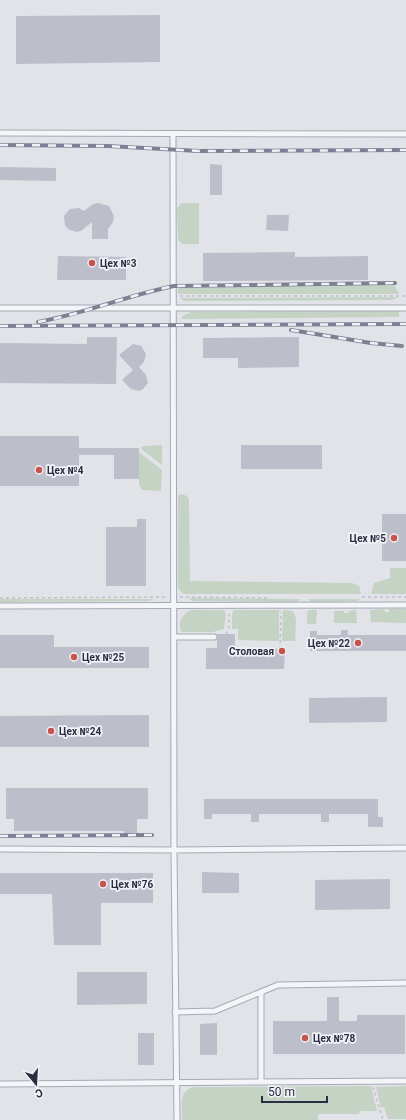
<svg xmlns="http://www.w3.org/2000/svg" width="406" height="1120" viewBox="0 0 406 1120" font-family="Roboto,sans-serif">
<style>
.green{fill:#c4d3c3}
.building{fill:#bcbec9}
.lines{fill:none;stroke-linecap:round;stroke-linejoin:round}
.service-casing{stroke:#a7a9b3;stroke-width:7}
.path{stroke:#c0c1c8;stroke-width:1.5;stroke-dasharray:3 3;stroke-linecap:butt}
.service{stroke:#f4f5f8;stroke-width:5}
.rail-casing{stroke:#7c8092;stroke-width:4}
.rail{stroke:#f1f2f7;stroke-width:2.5;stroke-dasharray:8;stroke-linecap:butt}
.poi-dot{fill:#c7534e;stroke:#f1f2f7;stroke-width:1.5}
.labels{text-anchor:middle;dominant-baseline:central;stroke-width:3.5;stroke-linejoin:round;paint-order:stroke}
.poi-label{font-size:10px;font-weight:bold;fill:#2b2e40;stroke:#f1f2f7;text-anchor:start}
</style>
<rect width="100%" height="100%" fill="#e1e3e9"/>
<g class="green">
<path d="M181,203H199V244H182L178,239L177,209Z"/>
<path d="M394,285L399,294H178V288Z"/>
<path d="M399,297L392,300L184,301L180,298Z"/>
<path d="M399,310V317L181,319L183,316L191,312Z"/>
<path d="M162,445V465L140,448L144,446Z"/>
<path d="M139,452L162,470L161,491L142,490L139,484Z"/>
<path d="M181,494L187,496L189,500L190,581L352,583L359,586L361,594H183L178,588V496Z"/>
<path d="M390,568H406V594H371L374,583L390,578Z"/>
<path d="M188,598L301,599L296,602L193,601Z"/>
<path d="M0,599H154L149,601L0,602Z"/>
<path d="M308,599H360L357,601L311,602Z"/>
<path d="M384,609L385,612H389V609H406V623L371,622L370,610Z"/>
<path d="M191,610H224L226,614L224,629L213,632H182C176,624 183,613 191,610Z"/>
<path d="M234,610H279V641L238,640V629H232V614Z"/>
<path d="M283,610L293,611L296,619L295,641H282Z"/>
<path d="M310,610H316L317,613L316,624H307V612Z"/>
<path d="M356,610L357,623H334V611H344V613H348L349,611Z"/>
<path d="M371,1086L377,1111H360L359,1114H318V1120H182C182,1106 178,1092 193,1087Z"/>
<path d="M406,1086V1119H388L384,1107L381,1108L376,1087Z"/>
</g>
<g class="building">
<path d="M160,15V62L16,64V16Z"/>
<path d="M210,164L222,165V195H210Z"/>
<path d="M0,167L56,168V181L0,180Z"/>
<path d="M98,203L109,206L114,216L113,222L108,229V239H92V222L81,231L76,232L68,229L65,225L64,216L70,209L79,208L84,211L93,204Z"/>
<path d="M267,215H289L288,231L266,230Z"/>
<path d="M295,252V257L368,256V280L203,281V253Z"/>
<path d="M58,256L126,257V280H57Z"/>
<path d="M87,337H117L116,384L0,383V343L87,344Z"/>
<path d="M299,337V367L238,368V358H203V338Z"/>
<path d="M133,344L141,346L146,354L144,362L139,367L146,375L148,383L143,389L139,391L131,389L122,380L133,370L119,355Z"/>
<path d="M0,436H79V448H139V479H114V455H79V486H0Z"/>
<rect x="241" y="445" width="81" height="24"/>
<rect x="382" y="514" width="24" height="47"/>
<path d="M137,519H146V586H106V527H137Z"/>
<path d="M341,630H348V635H406V651H310V631H317V635H341Z"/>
<path d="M217,634H235V648L285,649L284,669H206V648H217Z"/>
<path d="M0,635H54V647H149V668H0Z"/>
<path d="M387,697V722L309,723V698Z"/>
<path d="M149,715V747H0V716Z"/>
<path d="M6,788H148V819H137V834H124V831H14V819H6Z"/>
<path d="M204,799H378V817H383V827H368V814H329V822H321V814H259V822H251V814H212V819H204Z"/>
<path d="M202,872L239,873V893H202Z"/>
<path d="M0,873H153V903H101V945H54L52,894H0Z"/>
<path d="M390,879V909L315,910V880Z"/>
<path d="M77,972H147V1004L77,1005Z"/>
<path d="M327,997H339V1021H357V1015H405V1054H273V1021H327Z"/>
<path d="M217,1023V1055H200V1024Z"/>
<rect x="138" y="1033" width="16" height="32"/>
</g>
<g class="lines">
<defs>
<g id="service">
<path d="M0,133L406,134"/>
<path d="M173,135L174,850L177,1120"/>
<path d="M0,308H406"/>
<path d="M0,606L406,605"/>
<path d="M175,637H214"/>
<path d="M0,849L174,850L406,848"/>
<path d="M175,1012L215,1011L278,985L406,983"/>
<path d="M261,1082V992"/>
<path d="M0,1084L406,1081"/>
</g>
</defs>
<use href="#service" class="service-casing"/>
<g class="path">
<path d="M180,296H406"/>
<path d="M180,597L270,598"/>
<path d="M362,597H406"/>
<path d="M0,598L166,597"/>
<path d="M226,634L229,627V612"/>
<path d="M280,649L281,612"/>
<path d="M373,1087L383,1120"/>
</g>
<use href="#service" class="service"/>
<defs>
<g id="rail">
<path d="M0,145L108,146L199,151L406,150"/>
<path d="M38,322C84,314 128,295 174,286L395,283"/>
<path d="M0,326L406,324"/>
<path d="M291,330L371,343L402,346"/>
<path d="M0,836L152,835"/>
</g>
</defs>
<use href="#rail" class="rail-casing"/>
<use href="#rail" class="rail"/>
</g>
<g class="poi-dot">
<circle cx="92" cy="263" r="4"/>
<circle cx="39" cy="470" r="4"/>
<circle cx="394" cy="538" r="4"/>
<circle cx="358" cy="643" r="4"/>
<circle cx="282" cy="651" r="4"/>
<circle cx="74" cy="657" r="4"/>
<circle cx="51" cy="731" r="4"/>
<circle cx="103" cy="884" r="4"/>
<circle cx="305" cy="1038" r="4"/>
</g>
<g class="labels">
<g class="poi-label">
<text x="100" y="263">Цех №3</text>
<text x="47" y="470">Цех №4</text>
<text x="386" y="538" text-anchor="end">Цех №5</text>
<text x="350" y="643" text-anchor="end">Цех №22</text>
<text x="274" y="651" text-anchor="end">Столовая</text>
<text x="82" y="657">Цех №25</text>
<text x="59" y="731">Цех №24</text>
<text x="111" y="884">Цех №76</text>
<text x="313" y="1038">Цех №78</text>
</g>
</g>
<g transform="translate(36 1084) rotate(162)" stroke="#f1f2f7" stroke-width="3" paint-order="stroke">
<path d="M0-3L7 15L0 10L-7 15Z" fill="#2b2e40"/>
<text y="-6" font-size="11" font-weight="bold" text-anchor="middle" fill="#2b2e40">С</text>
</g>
<path d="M262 1096v6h65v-6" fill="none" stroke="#2b2e40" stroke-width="2"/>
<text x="268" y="1096" font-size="12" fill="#2b2e40" stroke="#f1f2f7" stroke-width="3" paint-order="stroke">50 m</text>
</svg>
